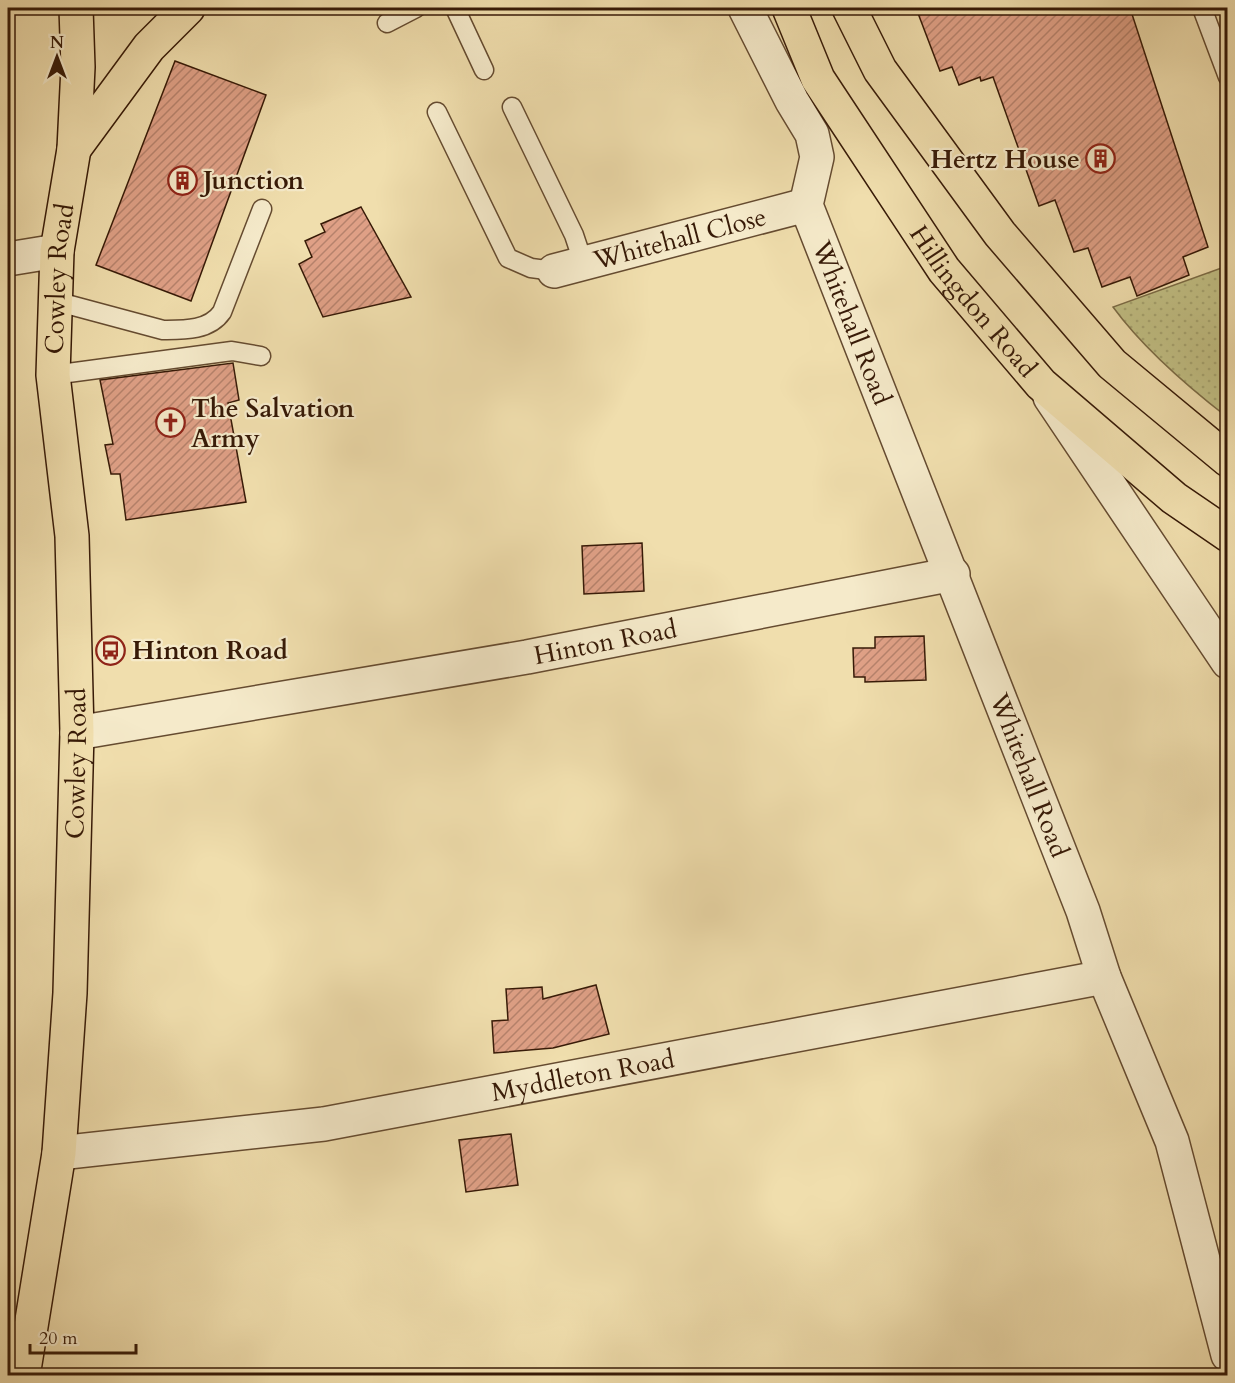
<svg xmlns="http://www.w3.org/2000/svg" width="1235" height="1383" viewBox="0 0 1235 1383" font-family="Cardo,serif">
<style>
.park{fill:url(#park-dots);stroke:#7c6c46;stroke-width:1.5}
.building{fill:url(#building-hatch);stroke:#371a07;stroke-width:1.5}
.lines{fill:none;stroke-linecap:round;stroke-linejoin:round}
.service-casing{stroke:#654b30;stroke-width:21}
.minor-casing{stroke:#654b30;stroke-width:36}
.primary-casing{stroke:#371a07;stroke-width:36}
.service{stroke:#f5eaca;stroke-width:18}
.minor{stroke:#f5eaca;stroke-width:33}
.primary{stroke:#f0dead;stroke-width:33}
.labels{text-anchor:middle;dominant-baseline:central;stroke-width:4.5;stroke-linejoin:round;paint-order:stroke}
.poi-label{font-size:26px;font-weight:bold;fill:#371a07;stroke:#f5eaca;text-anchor:start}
.street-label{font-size:26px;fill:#371a07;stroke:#f5eaca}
</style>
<defs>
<pattern id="park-dots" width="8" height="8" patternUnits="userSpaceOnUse" patternTransform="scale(1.5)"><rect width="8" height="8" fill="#c1bf84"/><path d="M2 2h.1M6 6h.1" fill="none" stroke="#a6a470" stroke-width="1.8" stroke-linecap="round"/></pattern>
<pattern id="building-hatch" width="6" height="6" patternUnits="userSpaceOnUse" patternTransform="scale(1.5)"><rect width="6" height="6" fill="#dfa086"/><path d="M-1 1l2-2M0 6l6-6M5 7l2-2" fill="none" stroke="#b6826c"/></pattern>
</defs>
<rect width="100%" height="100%" fill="#f0dead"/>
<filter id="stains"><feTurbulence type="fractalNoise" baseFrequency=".00333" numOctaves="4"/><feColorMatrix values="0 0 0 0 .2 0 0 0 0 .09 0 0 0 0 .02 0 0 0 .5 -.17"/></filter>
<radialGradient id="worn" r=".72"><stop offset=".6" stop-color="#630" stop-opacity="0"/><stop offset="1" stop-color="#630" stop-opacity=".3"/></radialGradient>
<path class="park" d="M1227,266H1228L1227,417C1187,386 1143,348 1113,307Z"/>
<g class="building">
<path d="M916,8H1130L1208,247L1183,257L1189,275L1137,296L1130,277L1102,287L1088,248L1074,252L1055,200L1039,206L993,77L981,81L980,77L959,85L952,67L940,71Z"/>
<path d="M175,61L266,95L191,301L96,265Z"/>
<path d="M361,207L411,297L323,317L299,264L312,257L305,241L325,232L321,224Z"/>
<path d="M233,363L239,400L228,403L246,502L126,520L120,474H111L105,445L113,444L100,380Z"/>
<path d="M642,543L644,591L584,594L582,546Z"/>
<path d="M924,636L926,680L865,682V677H854L853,648H875V637Z"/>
<path d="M596,985L609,1034L553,1048L494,1053L492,1021L508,1020L506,989L542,987L543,999Z"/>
<path d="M511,1134L518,1185L466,1192L459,1140Z"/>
</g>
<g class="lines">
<defs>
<g id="service">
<path d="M455,8L484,70"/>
<path d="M1202,8L1228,77"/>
<path d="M387,23L416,8"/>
<path d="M512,107L574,235L584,265"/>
<path d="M437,112L508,258L531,268L554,271"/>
<path d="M55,301L163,330C183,330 209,331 222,312L262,209"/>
<path d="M53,375L232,351L261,356"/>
</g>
<g id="minor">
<path id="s1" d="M745,8L792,101L812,134L817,157L806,205L1083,911L1104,977L1172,1141L1228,1355"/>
<path d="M8,259L57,251"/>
<path id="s2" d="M554,271L806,205"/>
<path d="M1050,397L1228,662"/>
<path id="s3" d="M77,733L527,657L953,574"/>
<path id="s4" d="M59,1153L324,1124L1104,977"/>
</g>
<g id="primary">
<path id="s5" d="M789,8L818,79L944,270L1041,384L1174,498L1228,535"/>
<path d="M849,8L880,70L1000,234L1112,364L1228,460"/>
<path d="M74,149L149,47L188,8"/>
<path id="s6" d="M23,1376L59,1153L70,993L77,733L72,536L53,375L57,251L74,149L78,67L76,8"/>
</g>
</defs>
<use href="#service" class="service-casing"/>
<use href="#minor" class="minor-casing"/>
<use href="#primary" class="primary-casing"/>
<use href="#service" class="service"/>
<use href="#minor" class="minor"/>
<use href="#primary" class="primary"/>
</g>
<defs>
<symbol id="building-ring" viewBox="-11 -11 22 22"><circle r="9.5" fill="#f5eaca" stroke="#8f2418" stroke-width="1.5"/><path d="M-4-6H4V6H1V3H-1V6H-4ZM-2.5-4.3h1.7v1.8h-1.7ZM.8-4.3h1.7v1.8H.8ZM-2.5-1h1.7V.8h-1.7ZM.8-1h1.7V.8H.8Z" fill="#8f2418"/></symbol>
<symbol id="church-ring" viewBox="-11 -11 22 22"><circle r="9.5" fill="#f5eaca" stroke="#8f2418" stroke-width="1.5"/><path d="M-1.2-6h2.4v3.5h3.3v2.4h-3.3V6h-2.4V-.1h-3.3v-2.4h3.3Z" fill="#8f2418"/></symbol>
<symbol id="bus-ring" viewBox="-11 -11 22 22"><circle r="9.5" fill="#f5eaca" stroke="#8f2418" stroke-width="1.5"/><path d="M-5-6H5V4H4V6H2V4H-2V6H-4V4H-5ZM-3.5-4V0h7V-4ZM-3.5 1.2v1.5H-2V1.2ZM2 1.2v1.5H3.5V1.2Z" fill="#8f2418"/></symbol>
</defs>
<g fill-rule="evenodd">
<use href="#building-ring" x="1084" y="142" width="33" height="33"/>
<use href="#building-ring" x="166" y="164" width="33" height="33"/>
<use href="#church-ring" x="154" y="406" width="33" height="33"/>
<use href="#bus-ring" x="94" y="634" width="33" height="33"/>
</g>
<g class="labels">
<g class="poi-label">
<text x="1080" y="159" text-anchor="end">Hertz House</text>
<text x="203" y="180">Junction</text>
<text x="191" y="408">The Salvation<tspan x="191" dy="30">Army</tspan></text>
<text x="132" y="650">Hinton Road</text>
</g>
<g class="street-label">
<text stroke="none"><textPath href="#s2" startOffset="130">Whitehall Close</textPath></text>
<text stroke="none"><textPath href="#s6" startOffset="1102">Cowley Road</textPath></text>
<text stroke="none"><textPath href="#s5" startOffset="348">Hillingdon Road</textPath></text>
<text stroke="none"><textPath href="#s1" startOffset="342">Whitehall Road</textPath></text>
<text stroke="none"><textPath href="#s3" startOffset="536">Hinton Road</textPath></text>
<text stroke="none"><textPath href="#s6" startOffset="616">Cowley Road</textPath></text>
<text stroke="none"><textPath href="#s1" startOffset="828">Whitehall Road</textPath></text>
<text stroke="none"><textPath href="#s4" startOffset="530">Myddleton Road</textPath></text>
</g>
</g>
<rect width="1235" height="1383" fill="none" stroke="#f0dead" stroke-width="30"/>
<rect x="9" y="9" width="1217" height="1365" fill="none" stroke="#371a07" stroke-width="3"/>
<rect x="15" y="15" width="1205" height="1353" fill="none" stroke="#371a07" stroke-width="1.5"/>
<g transform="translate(57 57)" stroke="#f5eaca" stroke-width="4.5" paint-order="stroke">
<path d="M0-4.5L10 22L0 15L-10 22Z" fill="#371a07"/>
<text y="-9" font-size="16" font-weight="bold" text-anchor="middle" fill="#371a07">N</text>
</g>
<path d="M30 1344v9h106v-9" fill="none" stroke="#371a07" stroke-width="3"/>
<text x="39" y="1344" font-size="18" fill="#371a07" stroke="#f5eaca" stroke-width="4.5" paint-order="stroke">20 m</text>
<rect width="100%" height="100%" filter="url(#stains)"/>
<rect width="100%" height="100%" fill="url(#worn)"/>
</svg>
